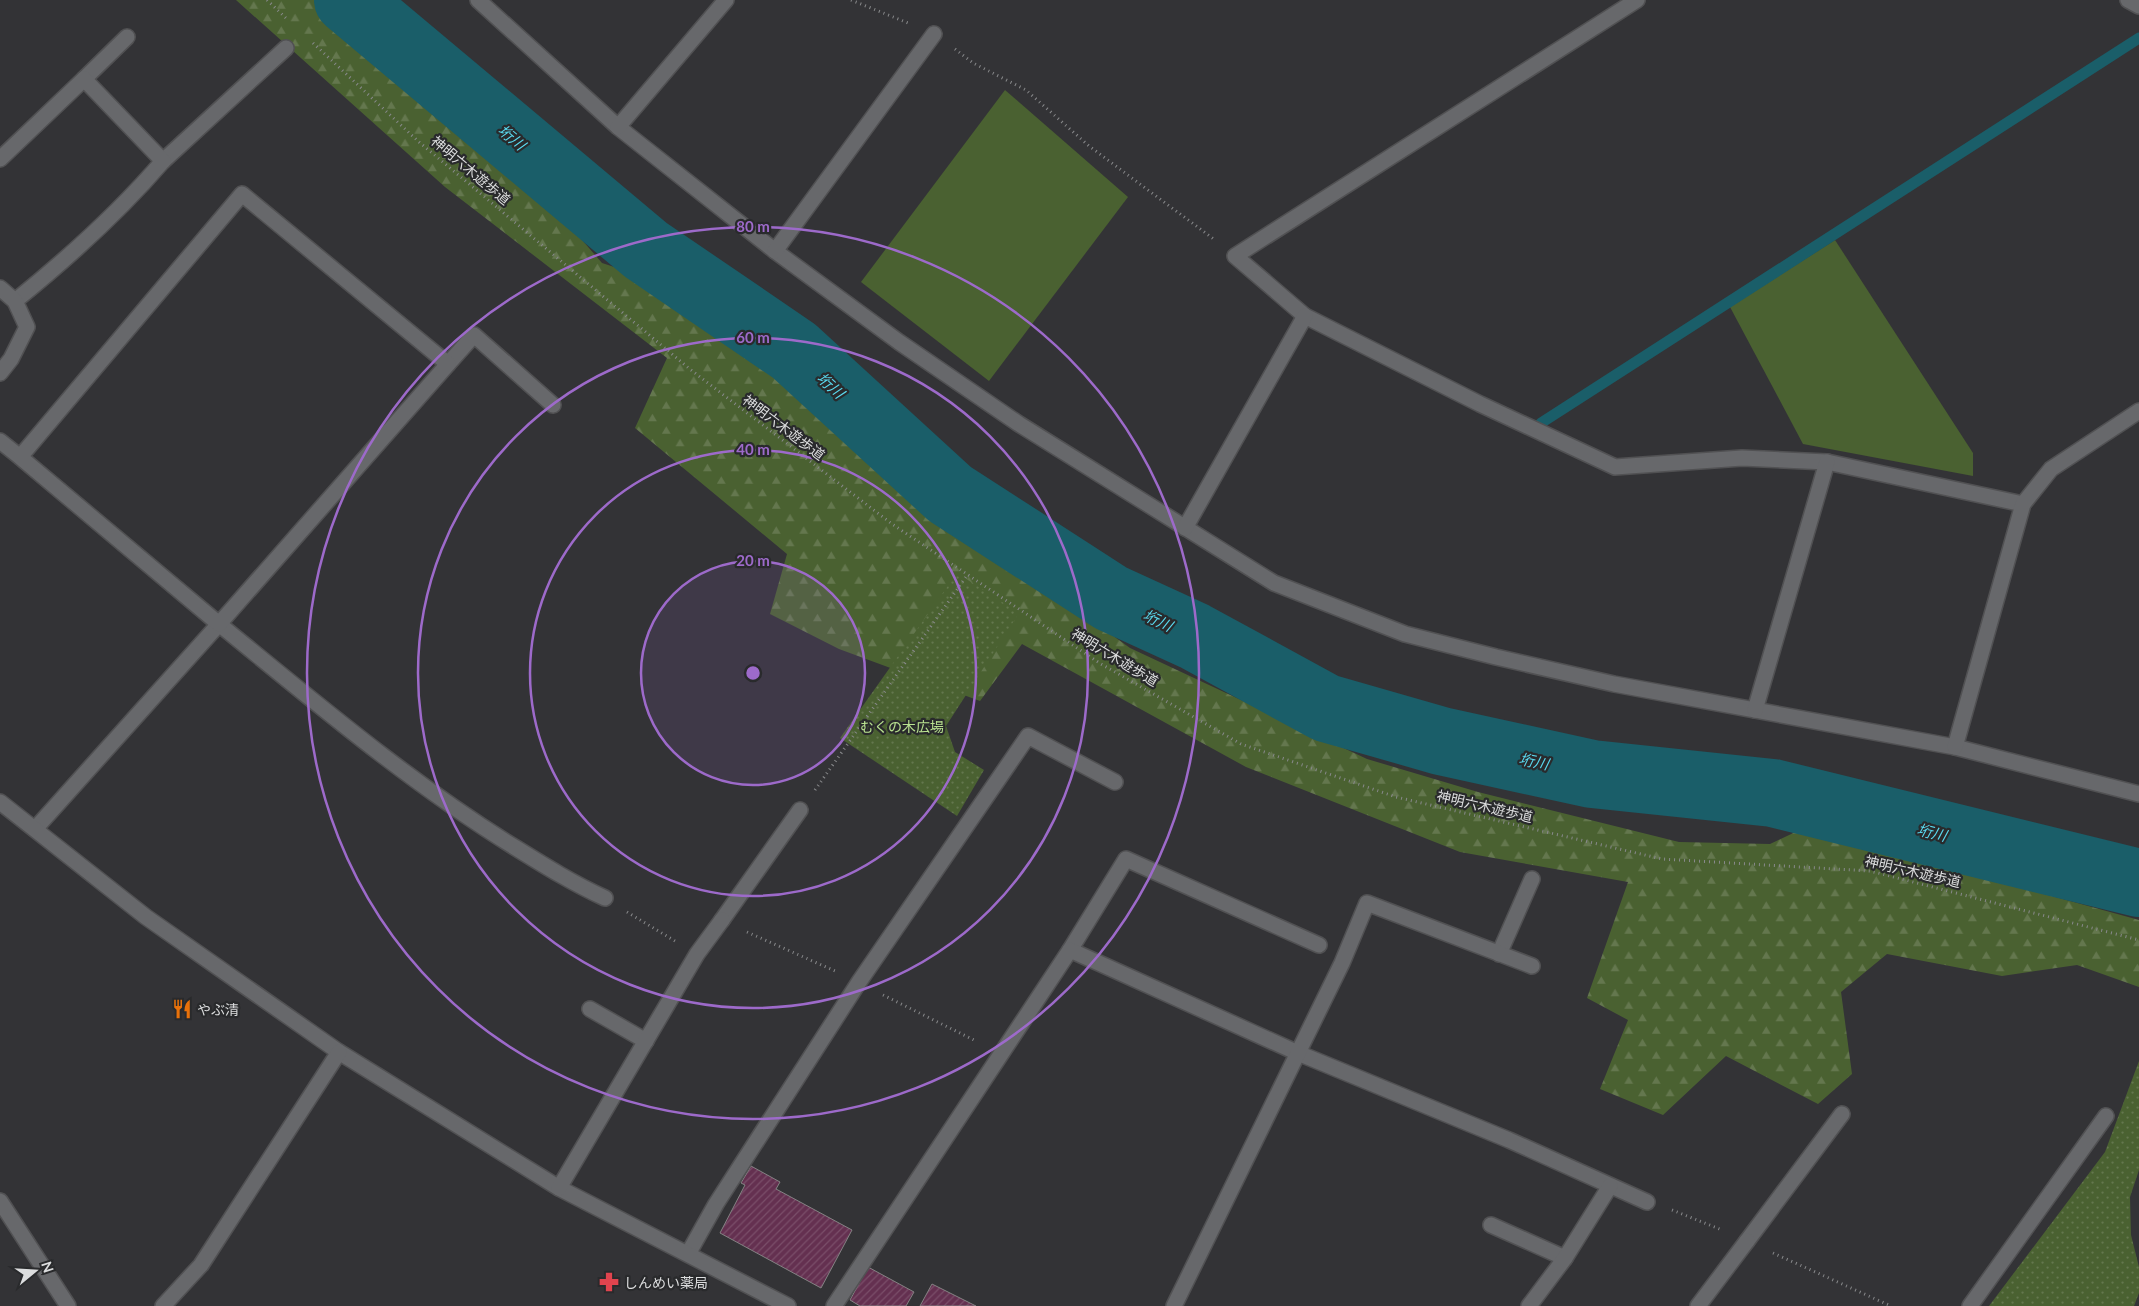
<svg xmlns="http://www.w3.org/2000/svg" width="2139" height="1306" viewBox="0 0 2139 1306" font-family="Lato,'Noto Sans JP',sans-serif">
<style>
.grass{fill:#4a6131}
.forest{fill:url(#forest-firs)}
.park{fill:url(#park-dots)}
.lines{fill:none;stroke-linecap:round;stroke-linejoin:round}
.stream{stroke:#1a5e69;stroke-width:11}
.river{stroke:#1a5e69;stroke-width:68}
.building{fill:url(#building-hatch);stroke:#848283}
.lane-casing{stroke:#515153;stroke-width:18}
.street-casing{stroke:#515153;stroke-width:18}
.secondary-casing{stroke:#515153;stroke-width:18}
.path{stroke:#898a8c;stroke-width:3;stroke-dasharray:1 4;stroke-linecap:butt}
.lane{stroke:#67686b;stroke-width:15}
.street{stroke:#67686b;stroke-width:15}
.secondary{stroke:#67686b;stroke-width:15}
.ring{fill:none;stroke:#9d6aca;stroke-width:2.5}
.labels{text-anchor:middle;dominant-baseline:central;stroke-width:4.5;stroke-linejoin:round;paint-order:stroke}
.street-label{font-size:14px;fill:#dcddde;stroke:#292a2c}
.park-label{font-size:14px;fill:#b9e290;stroke:#292a2c}
.poi-label{font-size:14px;fill:#dcddde;stroke:#292a2c;text-anchor:start}
.water-label{font-size:15px;font-style:italic;fill:#59d9ef;stroke:#292a2c}
.centre{fill:#9d6aca;stroke:#292a2c;stroke-width:2.5}
.ring-label{font-size:15px;text-anchor:middle;font-weight:bold;fill:#9d6aca;stroke:#292a2c;stroke-width:4.5;stroke-linejoin:round;paint-order:stroke}
</style>
<defs>
<pattern id="forest-firs" width="22" height="20" patternUnits="userSpaceOnUse" patternTransform="scale(1.25)"><rect width="22" height="20" fill="#4a6131"/><path d="M5 1l3.5 6h-7zM16 11l3.5 6h-7z" fill="#64774e"/></pattern>
<pattern id="park-dots" width="8" height="8" patternUnits="userSpaceOnUse" patternTransform="scale(1.25)"><rect width="8" height="8" fill="#4a6131"/><path d="M2 2h.1M6 6h.1" fill="none" stroke="#64774e" stroke-width="1.8" stroke-linecap="round"/></pattern>
<pattern id="building-hatch" width="6" height="6" patternUnits="userSpaceOnUse" patternTransform="scale(1.25)"><rect width="6" height="6" fill="#643050"/><path d="M-1 1l2-2M0 6l6-6M5 7l2-2" fill="none" stroke="#7a4e69"/></pattern>
</defs>
<rect width="100%" height="100%" fill="#333336"/>
<g class="grass">
<path d="M1005,90L1128,197L989,381L861,282Z"/>
<path d="M1835,240L1973,453V476L1803,444L1730,307Z"/>
</g>
<path class="forest" d="M236,0H324L350,25L549,202L602,263L672,286L895,463L1015,565L1130,648L1367,759L1478,792L1679,842L1770,844L1804,828L2139,920V987L2077,965L2002,976L1887,954L1841,992L1852,1074L1818,1104L1726,1056L1663,1115L1600,1089L1628,1020L1587,998L1628,882L1460,852L1246,767L1022,644L980,701L839,649L770,614L787,554L635,428L667,358L445,187Z"/>
<g class="park">
<path d="M957,573L1019,613L946,726L955,752L984,770L957,816L840,738Z"/>
<path d="M2139,1061V1170L2130,1197L2131,1235L2139,1267V1293L2134,1306H1989L2105,1152Z"/>
</g>
<g class="lines">
<path class="stream" d="M1541,423L2139,38"/>
<path class="river" d="M348,0L646,250L794,351L950,494L1111,598L1194,636L1326,708L1441,741L1592,774L1773,793L2139,883"/>
</g>
<g class="building">
<path d="M751,1166L780,1182L776,1189L852,1230L821,1288L720,1233L745,1185L741,1183Z"/>
<path d="M868,1267L914,1292L906,1306H860L850,1300Z"/>
<path d="M932,1284L976,1306H920Z"/>
</g>
<g class="lines">
<defs>
<g id="lane">
<path d="M84,79L127,37"/>
<path d="M163,161L286,48"/>
<path d="M448,364L474,335L553,405"/>
<path d="M35,829L219,624C315,702 410,783 516,848C545,866 574,884 605,898"/>
<path d="M722,920L800,810"/>
<path d="M1070,950L1126,859L1319,945"/>
<path d="M1499,954L1532,879"/>
<path d="M590,1009L646,1041"/>
<path d="M1491,1225L1565,1258"/>
<path d="M1747,1241L1842,1114"/>
<path d="M688,1254L716,1204L859,982L1028,736L1115,782"/>
<path d="M834,1306L1070,950L1298,1053L1509,1140L1647,1202"/>
<path d="M1174,1306L1342,963L1367,903L1532,966"/>
<path d="M1529,1306L1565,1258L1610,1186"/>
<path d="M1970,1306L2106,1116"/>
</g>
<g id="street">
<path d="M478,0L618,127L775,251L899,342L1019,424L1274,583L1405,634L1496,657L1614,684L1955,747L2139,794"/>
<path d="M1637,0L1235,256L1305,316L1480,404L1615,467L1742,458L1827,462L2023,504"/>
<path d="M2128,0L2139,6"/>
<path d="M618,127L726,0"/>
<path d="M0,159L84,79L163,161C120,211 67,259 15,301"/>
<path d="M775,251L934,34"/>
<path d="M0,288L15,301L27,327L11,359L0,373"/>
<path d="M0,441L20,457L242,194L448,364L219,624L20,457"/>
<path d="M1185,528L1305,316"/>
<path d="M1755,710L1827,462"/>
<path d="M1955,747L2023,504L2051,469L2139,411"/>
<path d="M0,802L146,917L339,1052L559,1188L788,1306"/>
<path d="M559,1188L697,954L722,920"/>
<path d="M163,1306L201,1265L339,1052"/>
<path d="M1698,1306L1747,1241"/>
</g>
<path id="secondary" d="M0,1201L68,1306"/>
</defs>
<use href="#lane" class="lane-casing"/>
<use href="#street" class="street-casing"/>
<use href="#secondary" class="secondary-casing"/>
<g class="path">
<path d="M267,0L288,20"/>
<path d="M851,0L908,23"/>
<path d="M313,43L419,142L691,370L892,524L1101,664L1241,744L1396,797L1662,859L1870,871L2139,940"/>
<path d="M955,49L973,63L1026,90L1089,146L1215,240"/>
<path d="M815,790L968,574"/>
<path d="M627,912L675,941"/>
<path d="M747,932L835,971"/>
<path d="M883,995L976,1041"/>
<path d="M1672,1210L1722,1230"/>
<path d="M1773,1253L1891,1306"/>
</g>
<use href="#lane" class="lane"/>
<use href="#street" class="street"/>
<use href="#secondary" class="secondary"/>
</g>
<circle cx="753" cy="673" r="112" fill="#9d6aca" fill-opacity=".12"/>
<g class="ring">
<circle cx="753" cy="673" r="112"/>
<circle cx="753" cy="673" r="223"/>
<circle cx="753" cy="673" r="335"/>
<circle cx="753" cy="673" r="446"/>
</g>
<defs>
<symbol id="restaurant-bare" viewBox="-9 -9 18 18"><path d="M-5-6h1v4h1v-4h1v4h1v-4h1v5L-1.5 .5V6h-2V.5L-5-1ZM5-6V6H3V1.5H1.5Q1.5-4 5-6Z" fill="#e8710a" stroke="#292a2c" stroke-width="2.5" paint-order="stroke"/></symbol>
<symbol id="pharmacy-bare" viewBox="-9 -9 18 18"><path d="M-2-6h4v4h4v4h-4v4h-4v-4h-4v-4h4Z" fill="#e0444e" stroke="#292a2c" stroke-width="2.5" paint-order="stroke"/></symbol>
</defs>
<g fill-rule="evenodd">
<use href="#restaurant-bare" x="168" y="995" width="28" height="28"/>
<use href="#pharmacy-bare" x="595" y="1268" width="28" height="28"/>
</g>
<g class="labels">
<g class="street-label">
<text transform="translate(471 170) rotate(40)">神明六木遊歩道</text>
<text transform="translate(784 427) rotate(37)">神明六木遊歩道</text>
<text transform="translate(1115 657) rotate(31)">神明六木遊歩道</text>
<text transform="translate(1485 806) rotate(13)">神明六木遊歩道</text>
<text transform="translate(1913 871) rotate(13)">神明六木遊歩道</text>
</g>
<g class="park-label">
<text x="902" y="726">むくの木広場</text>
</g>
<g class="poi-label">
<text x="197" y="1009">やぶ清</text>
<text x="624" y="1282">しんめい薬局</text>
</g>
<g class="water-label">
<text transform="translate(512 137) rotate(40)">垳川</text>
<text transform="translate(831 385) rotate(42)">垳川</text>
<text transform="translate(1158 620) rotate(25)">垳川</text>
<text transform="translate(1534 761) rotate(12)">垳川</text>
<text transform="translate(1932 832) rotate(14)">垳川</text>
</g>
</g>
<circle cx="753" cy="673" r="8" class="centre"/>
<g class="ring-label">
<text x="753" y="232">80 m</text>
<text x="753" y="343">60 m</text>
<text x="753" y="455">40 m</text>
<text x="753" y="566">20 m</text>
</g>
<g transform="translate(35 1271) rotate(72)" stroke="#292a2c" stroke-width="4" paint-order="stroke">
<path d="M0-4L9 19L0 12L-9 19Z" fill="#dcddde"/>
<text y="-8" font-size="14" font-weight="bold" text-anchor="middle" fill="#dcddde">N</text>
</g>
</svg>
